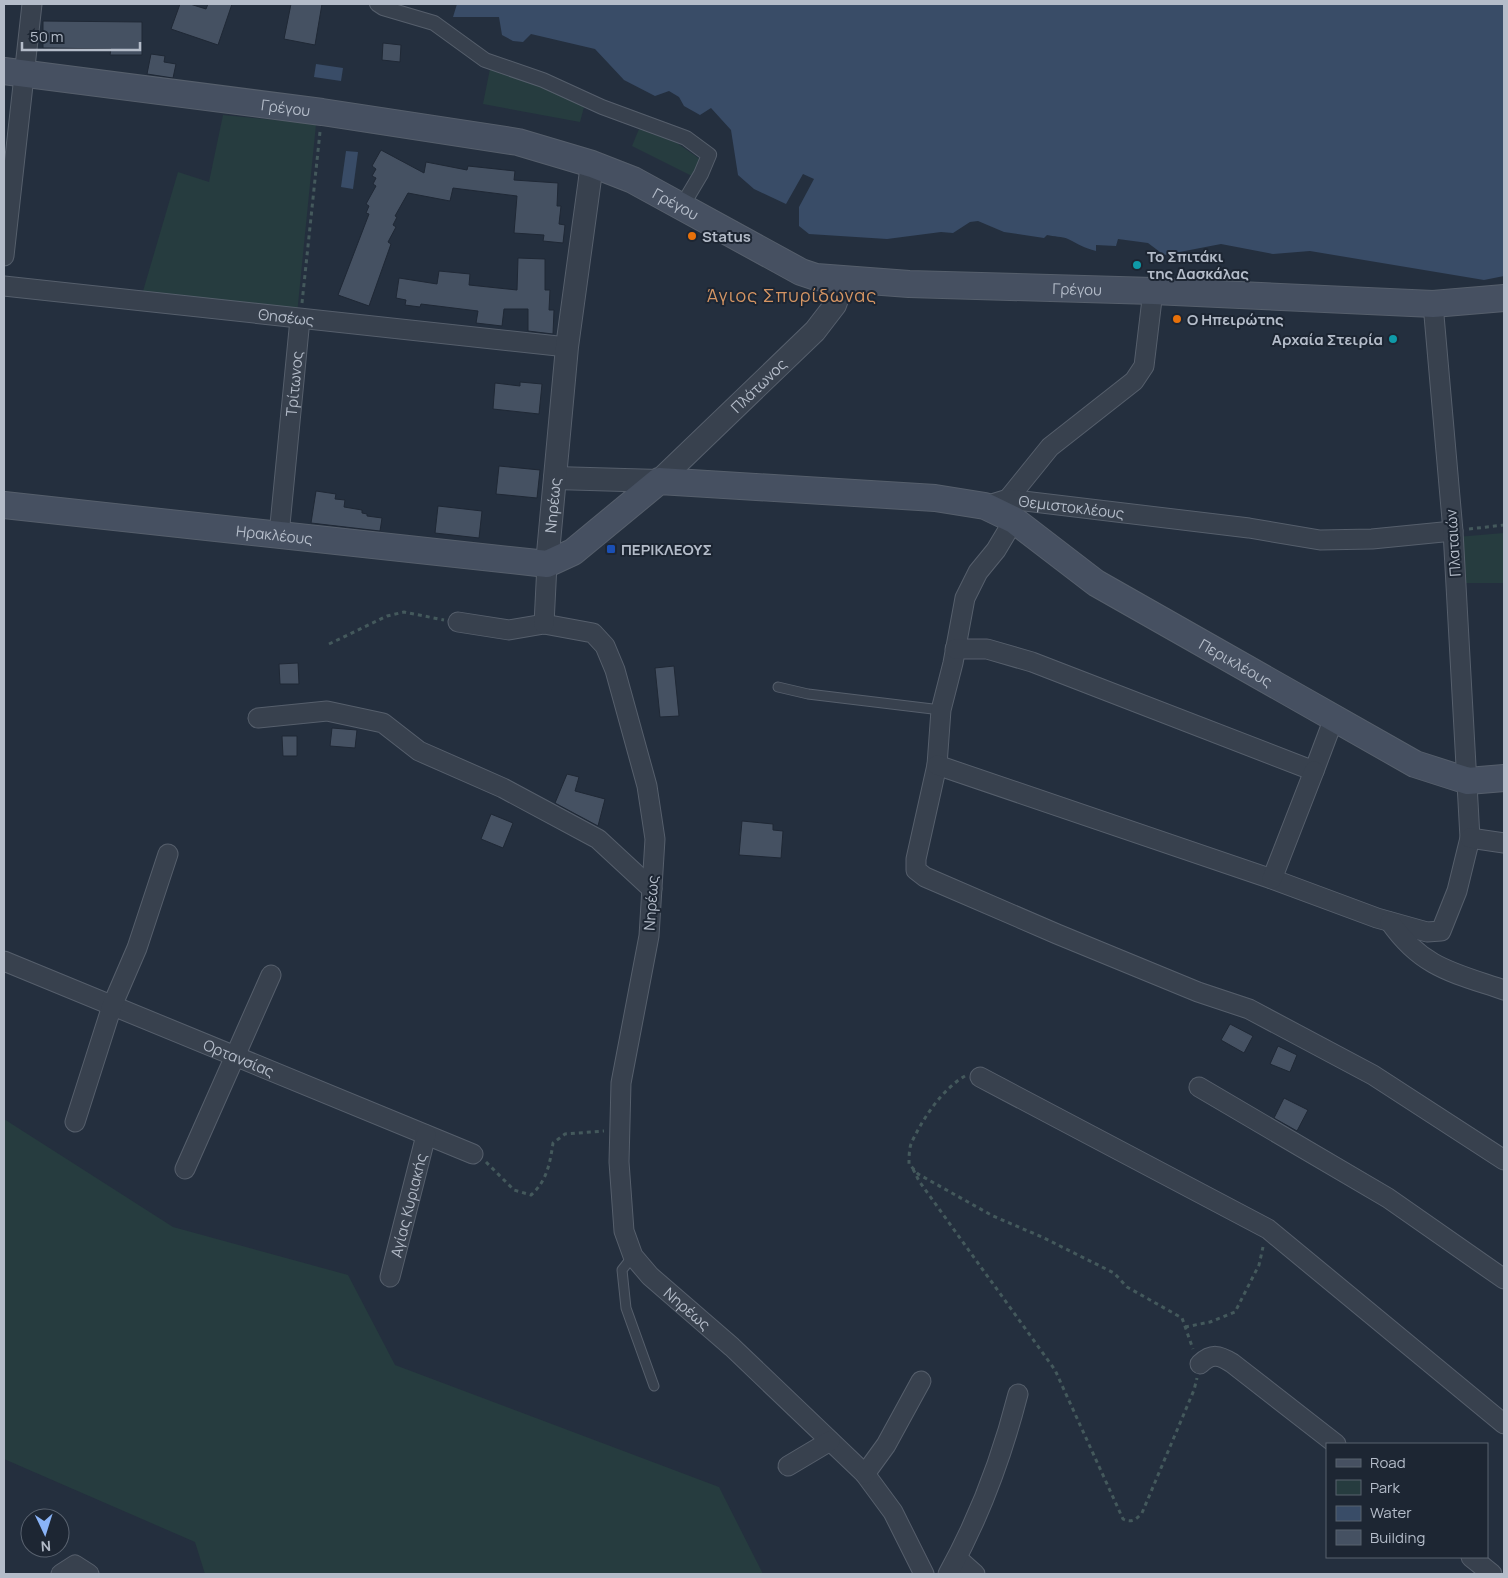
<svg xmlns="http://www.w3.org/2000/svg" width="1508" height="1578" viewBox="0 0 1508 1578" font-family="Manrope,sans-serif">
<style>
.green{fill:#263c3f}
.water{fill:#394c67}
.building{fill:#455162;stroke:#1f2835}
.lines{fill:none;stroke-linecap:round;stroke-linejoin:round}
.service-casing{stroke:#565f6c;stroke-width:11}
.pedestrian-casing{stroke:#565f6c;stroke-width:16}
.minor-casing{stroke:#565f6c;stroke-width:21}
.tertiary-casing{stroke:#565f6c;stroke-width:24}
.secondary-casing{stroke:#565f6c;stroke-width:28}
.path{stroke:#44595c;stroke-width:3;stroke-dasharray:4 4;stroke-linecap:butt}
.service{stroke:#38414e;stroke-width:9}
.pedestrian{stroke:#38414e;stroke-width:14}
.minor{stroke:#38414e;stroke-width:19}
.tertiary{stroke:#38414e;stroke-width:22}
.secondary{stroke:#465061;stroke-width:26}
.food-dot{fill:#e8710a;stroke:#1d2633;stroke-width:2}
.culture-dot{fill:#0f9aa8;stroke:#1d2633;stroke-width:2}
.transit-dot{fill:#1a4fb4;stroke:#1d2633;stroke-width:2}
.labels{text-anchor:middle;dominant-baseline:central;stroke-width:4;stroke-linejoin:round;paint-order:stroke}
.street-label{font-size:15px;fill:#b4bcc9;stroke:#1d2633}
.poi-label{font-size:15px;font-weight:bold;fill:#b4bcc9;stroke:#1d2633;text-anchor:start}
.quarter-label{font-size:18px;letter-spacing:1px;fill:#d59563;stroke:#1d2633}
</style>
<rect width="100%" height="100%" fill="#242f3e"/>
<g class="green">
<path d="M490,69C525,78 554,85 584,107L580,122L483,104Z"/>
<path d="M223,115L316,124L297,314L141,298L178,172L209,182Z"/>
<path d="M639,129L677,143L704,162L694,177L632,146Z"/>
<path d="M1504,533V583H1462L1457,537Z"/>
<path d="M4,1119L173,1227L348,1275L395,1365L719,1487L763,1574H205L195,1542L4,1459Z"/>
</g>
<g class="water">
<path d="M457,4H1504V276L1484,280L1310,251L1273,254L1221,244L1164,255L1148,243L1118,239L1116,246L1096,245V251C1084,248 1078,244 1068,239C1062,236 1054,237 1047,235L1044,238L1004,232L978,221L970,222L953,233L941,232L887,239L809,234L799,226V207L814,179L803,174L786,204L754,189L738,175L731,130L711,108L700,115L684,106L679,97L669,91L655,96L624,80L595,49L531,34L523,42L513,41L502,35L499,17H453Z"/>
<path d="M316,64L343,68L341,81L314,77Z"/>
<path d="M346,151L358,152L353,189L341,187Z"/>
</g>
<g class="building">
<path d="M180,4H190L206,9L208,4H232L218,45L171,29Z"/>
<path d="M291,4H322L315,45L284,39Z"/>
<path d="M43,21L142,22V55H110L111,49L43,48Z"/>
<path d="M383,43L401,45L400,62L382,60Z"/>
<path d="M151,54L165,56L164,62L176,64L173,78L147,74Z"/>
<path d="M381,150L424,173L426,162L467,170L468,166L515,171L514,180L558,183L557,206H561L559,224L565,225L563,243L543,241L544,235L514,233L517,196L453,188L450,201L408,193L395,216L397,217L393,225L396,227L388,242L391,244L369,306L338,295L369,214L366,213L369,206L366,204L376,186L373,184L376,178L372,176L376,169L372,166Z"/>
<path d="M518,258L545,259V290H550L549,310H554L553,334L528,331V309H504L502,326L476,323L478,311L421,304L420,307L405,305L406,300L396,298L399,278L437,284L439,271L470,274L469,285L517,290Z"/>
<path d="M520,382L542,384L539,414L493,409L495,383L520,386Z"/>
<path d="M499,466L540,470L537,498L496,494Z"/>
<path d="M316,491L336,494L335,499L345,500L344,507L362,510V513L367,514V516L382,518L380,531L311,523Z"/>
<path d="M438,506L482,511L479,538L435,533Z"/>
<path d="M298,663L299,684H280L279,664Z"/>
<path d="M674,666L679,716L660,717L655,668Z"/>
<path d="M332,728L357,730L355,748L330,746Z"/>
<path d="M282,736H297V756H283Z"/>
<path d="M567,774L579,777L575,791L605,799L598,826L555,803Z"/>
<path d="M491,814L513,823L503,848L481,839Z"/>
<path d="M742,821L773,824V830L783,831L781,858L739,855Z"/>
<path d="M1230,1024L1253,1036L1244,1053L1221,1040Z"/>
<path d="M1278,1046L1297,1055L1290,1072L1270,1064Z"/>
<path d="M1284,1098L1308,1110L1297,1131L1274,1118Z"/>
</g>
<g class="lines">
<defs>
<g id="service">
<path d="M778,687L808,694L941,710"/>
<path d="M633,1256L622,1270L626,1308L654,1386"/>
</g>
<path id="pedestrian" d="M377,4L383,8L434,23L485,60L543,80L602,107L686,138L709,155L701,174L682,206"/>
<g id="minor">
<path d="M4,256L32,4"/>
<path id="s1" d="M4,286L567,347"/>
<path d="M1008,499L1050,447L1134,381L1144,366L1153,291"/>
<path id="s2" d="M985,506L1008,499L1249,528L1320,540L1372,539L1453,531"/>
<path d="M1014,520L996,550L978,572L965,598L953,663L941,710L937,765L916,859V870L925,877L1057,934L1198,992L1249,1009L1373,1075L1504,1160"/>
<path id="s3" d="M279,535L300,319"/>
<path id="s4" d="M458,622L509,630L544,624L593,633L605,646L615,670L647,786L655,839L649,936L621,1083L619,1162L624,1231L633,1256L650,1276L732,1347L865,1474L893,1512L924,1574"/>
<path d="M544,624L547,564"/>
<path d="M955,649H987L1032,662L1314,771L1334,718"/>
<path d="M258,718L327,711L383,723L419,751L503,788L598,839L652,889"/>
<path d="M937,765L1272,879L1377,918L1427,932L1441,931L1457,891L1470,838L1453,531L1433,304"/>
<path d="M1470,838L1504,843"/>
<path d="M1272,879L1314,771"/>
<path d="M1390,922C1422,968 1454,973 1504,990"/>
<path id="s5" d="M4,961L473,1154"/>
<path d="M980,1077L1268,1229L1504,1424"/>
<path d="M1199,1087L1388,1198L1504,1279"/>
<path d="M75,1122L112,1006L137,948L168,854"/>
<path d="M185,1169L271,975"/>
<path id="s6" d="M390,1277L426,1135"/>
<path d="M1200,1364C1212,1353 1219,1355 1232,1363L1336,1444"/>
<path d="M788,1466L830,1441"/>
<path d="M865,1474L886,1445L921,1381"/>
<path d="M1471,1557L1492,1574"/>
<path d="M957,1558L975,1574"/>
<path d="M61,1574L75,1565L89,1574"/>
<path d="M948,1574C979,1518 1002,1457 1018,1394"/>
</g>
<g id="tertiary">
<path id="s7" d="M555,478L659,481L815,331L835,305L844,280"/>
<path id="s8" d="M547,564L567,347L592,164"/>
</g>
<g id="secondary">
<path id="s9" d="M4,71L322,112L518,142L592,164L633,180L801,272L816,277L909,284L1153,291L1433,304L1504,298"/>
<path id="s10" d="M4,505L547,564L573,552L659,481L935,498L985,506L1014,520L1096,583L1415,764L1468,781L1504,778"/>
</g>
</defs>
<use href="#service" class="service-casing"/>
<use href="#pedestrian" class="pedestrian-casing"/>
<use href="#minor" class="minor-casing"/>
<use href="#tertiary" class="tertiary-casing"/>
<use href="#secondary" class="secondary-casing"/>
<g class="path">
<path d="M302,303L320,132"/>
<path d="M1469,529L1504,525"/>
<path d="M329,644L387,616L404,612L444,620"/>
<path d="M965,1076C942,1089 921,1121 911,1144C909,1150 909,1158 909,1164L918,1174L993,1216L1042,1237L1114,1273L1127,1287L1182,1318L1193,1349"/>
<path d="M486,1162L514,1190L531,1195C547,1181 550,1163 553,1143L565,1134L604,1131"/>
<path d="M913,1169L919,1181L1055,1370L1123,1519C1131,1523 1136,1520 1142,1513L1194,1390L1197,1378"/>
<path d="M1185,1327L1210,1322L1235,1312L1259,1265L1263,1247"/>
</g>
<use href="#service" class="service"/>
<use href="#pedestrian" class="pedestrian"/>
<use href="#minor" class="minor"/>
<use href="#tertiary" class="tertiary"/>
<use href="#secondary" class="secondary"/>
</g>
<g class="food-dot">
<circle cx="692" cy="236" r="5"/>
<circle cx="1177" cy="319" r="5"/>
</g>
<g class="culture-dot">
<circle cx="1137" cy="265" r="5"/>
<circle cx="1393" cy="339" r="5"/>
</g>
<rect class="transit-dot" x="606" y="544" width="10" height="10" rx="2.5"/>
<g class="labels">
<g class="street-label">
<text stroke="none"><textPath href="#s9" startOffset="284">Γρέγου</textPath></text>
<text stroke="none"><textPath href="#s9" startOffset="689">Γρέγου</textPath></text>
<text stroke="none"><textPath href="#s9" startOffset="1109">Γρέγου</textPath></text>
<text stroke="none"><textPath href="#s1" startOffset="284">Θησέως</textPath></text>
<text stroke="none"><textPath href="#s3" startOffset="152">Τρίτωνος</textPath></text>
<text stroke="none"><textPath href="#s7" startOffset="242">Πλάτωνος</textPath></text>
<text stroke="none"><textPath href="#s8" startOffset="59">Νηρέως</textPath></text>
<text stroke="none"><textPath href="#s2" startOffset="88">Θεμιστοκλέους</textPath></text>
<text stroke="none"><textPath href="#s10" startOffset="272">Ηρακλέους</textPath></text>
<text transform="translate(1453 543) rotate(-94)">Πλαταιών</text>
<text stroke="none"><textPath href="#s10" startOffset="1310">Περικλέους</textPath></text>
<text transform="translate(651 903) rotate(-86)">Νηρέως</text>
<text stroke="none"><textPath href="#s5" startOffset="254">Ορτανσίας</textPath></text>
<text stroke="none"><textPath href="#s6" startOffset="74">Αγίας Κυριακής</textPath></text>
<text stroke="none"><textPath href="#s4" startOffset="852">Νηρέως</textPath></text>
</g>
<g class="poi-label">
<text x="702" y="236">Status</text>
<text x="1147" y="256">Το Σπιτάκι<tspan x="1147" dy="17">της Δασκάλας</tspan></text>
<text x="1187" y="319">Ο Ηπειρώτης</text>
<text x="1383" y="339" text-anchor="end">Αρχαία Στειρία</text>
<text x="621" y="549">ΠΕΡΙΚΛΕΟΥΣ</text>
</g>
<g class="quarter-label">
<text x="792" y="295">Άγιος Σπυρίδωνας</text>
</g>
</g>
<rect width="1508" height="1578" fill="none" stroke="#b4bcc9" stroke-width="10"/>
<rect x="1326" y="1443" width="162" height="115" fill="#1d2633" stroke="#59626f"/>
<rect x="1336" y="1459" width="25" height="8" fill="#465061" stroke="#59626f"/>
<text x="1370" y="1468" font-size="15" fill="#b4bcc9">Road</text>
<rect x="1336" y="1480" width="25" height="15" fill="#263c3f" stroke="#59626f"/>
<text x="1370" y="1493" font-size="15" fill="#b4bcc9">Park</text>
<rect x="1336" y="1506" width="25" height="15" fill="#394c67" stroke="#59626f"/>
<text x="1370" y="1518" font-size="15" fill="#b4bcc9">Water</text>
<rect x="1336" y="1530" width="25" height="15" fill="#455162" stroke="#59626f"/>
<text x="1370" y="1543" font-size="15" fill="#b4bcc9">Building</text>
<g transform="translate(45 1533) rotate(176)"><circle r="24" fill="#1d2633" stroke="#59626f"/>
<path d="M0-4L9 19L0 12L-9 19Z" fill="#8ab4f8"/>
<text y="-8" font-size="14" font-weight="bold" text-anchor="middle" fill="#b4bcc9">N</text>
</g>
<path d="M22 42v8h118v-8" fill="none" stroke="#b4bcc9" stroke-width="2.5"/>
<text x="30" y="42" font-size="15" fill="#b4bcc9" stroke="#1d2633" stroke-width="4" paint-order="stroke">50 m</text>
</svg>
